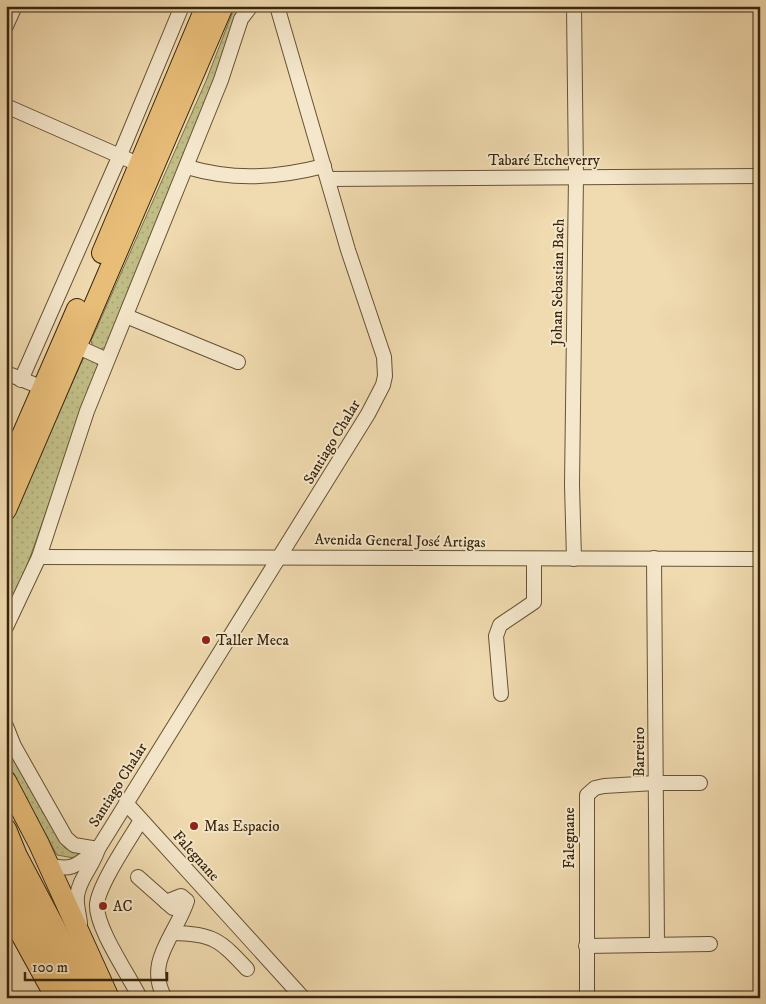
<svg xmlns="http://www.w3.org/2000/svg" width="766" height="1004" viewBox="0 0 766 1004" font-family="'IM FELL DW Pica',serif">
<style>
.grass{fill:url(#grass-dots);stroke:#7c714a}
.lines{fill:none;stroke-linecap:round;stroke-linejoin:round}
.minor-casing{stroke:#665236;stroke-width:16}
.highway-casing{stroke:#38250d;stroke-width:22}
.minor{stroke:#f5e7cb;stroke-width:14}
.highway{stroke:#e8bd78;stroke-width:20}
.poi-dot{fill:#8f2418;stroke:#f5e7cb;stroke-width:2}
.labels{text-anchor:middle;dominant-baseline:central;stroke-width:4;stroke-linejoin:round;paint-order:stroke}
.street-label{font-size:15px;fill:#38250d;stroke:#f5e7cb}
.poi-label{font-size:15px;fill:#38250d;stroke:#f5e7cb;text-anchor:start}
</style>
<defs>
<pattern id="grass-dots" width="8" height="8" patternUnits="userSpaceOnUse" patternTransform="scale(1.25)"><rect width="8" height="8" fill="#c1bd86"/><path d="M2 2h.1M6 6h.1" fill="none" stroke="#a7a272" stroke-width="1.8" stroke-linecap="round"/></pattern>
</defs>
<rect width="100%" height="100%" fill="#f0daaf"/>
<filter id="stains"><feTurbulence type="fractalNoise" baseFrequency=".004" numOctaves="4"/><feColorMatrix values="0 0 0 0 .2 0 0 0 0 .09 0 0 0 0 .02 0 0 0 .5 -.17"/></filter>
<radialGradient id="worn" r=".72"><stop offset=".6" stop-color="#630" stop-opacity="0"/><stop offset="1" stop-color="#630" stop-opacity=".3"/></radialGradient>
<g class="grass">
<path d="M235,6H246L106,347L98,350L93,347L91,341L206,81Z"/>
<path d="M87,357L93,359L98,366C66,450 40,536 6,620V536L12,516L83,359Z"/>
<path d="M6,739L11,752L40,806L65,848L83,854L74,858L57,855L6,762Z"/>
</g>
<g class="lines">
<defs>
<g id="minor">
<path d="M574,6L576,176L572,485L574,559"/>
<path d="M6,26L15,6"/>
<path d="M6,106L138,164"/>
<path d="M187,167C234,181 277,178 324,166"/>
<path d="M328,179L760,176"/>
<path d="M126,316L238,362"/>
<path d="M76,346L107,360"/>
<path d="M6,373L43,388"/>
<path d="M21,380L120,155L182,6"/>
<path d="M39,557L760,559"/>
<path d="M654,558L657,945"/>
<path d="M6,627L39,557L87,411L221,80L241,19L251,6"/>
<path d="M501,694L496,636L500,625L534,602V559"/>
<path d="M6,726L14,746L66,838L74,845L98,849"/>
<path d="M126,803L303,998"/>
<path d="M50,865C72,872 78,864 95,851"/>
<path d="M138,877L173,908"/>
<path d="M80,923C79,914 76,905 77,896C79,879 93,866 98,849L368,414L383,385L385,376L384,357L348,250L277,6"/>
<path d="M172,933C213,933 221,941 247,969"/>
<path d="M586,946L710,944"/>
<path d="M140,998C129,975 95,927 97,904C99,884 130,839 141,820"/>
<path d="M165,998C144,962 176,935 187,901L181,896L166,902"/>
<path d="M587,998V795L595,788L604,786L655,783H700"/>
</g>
<g id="highway">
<path d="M102,253L206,6"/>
<path d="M6,472L77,309"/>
<path d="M6,510L223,6"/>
<path d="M6,781L39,844L109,998"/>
<path d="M6,829L17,856L92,998"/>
<path d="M6,866L76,998"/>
<path d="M6,907L56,998"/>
</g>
</defs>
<use href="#minor" class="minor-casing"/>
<use href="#highway" class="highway-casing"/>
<use href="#minor" class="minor"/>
<use href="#highway" class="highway"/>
</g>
<g class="poi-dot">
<circle cx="206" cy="640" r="5"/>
<circle cx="194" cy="826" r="5"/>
<circle cx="103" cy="906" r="5"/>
</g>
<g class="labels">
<g class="street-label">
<text x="544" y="160">Tabaré Etcheverry</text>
<text transform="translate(558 282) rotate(-89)">Johan Sebastian Bach</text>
<text transform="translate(332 442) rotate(-59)">Santiago Chalar</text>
<text transform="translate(400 541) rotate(1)">Avenida General José Artigas</text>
<text transform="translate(639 752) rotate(-90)">Barreiro</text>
<text transform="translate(118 785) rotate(-58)">Santiago Chalar</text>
<text transform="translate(569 838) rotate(-90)">Falegnane</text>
<text transform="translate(196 856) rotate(48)">Falegnane</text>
</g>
<g class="poi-label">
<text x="216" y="640">Taller Meca</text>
<text x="204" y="826">Mas Espacio</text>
<text x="113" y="906">AC</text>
</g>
</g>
<rect width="766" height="1004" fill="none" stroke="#f0daaf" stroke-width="25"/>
<rect x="8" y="8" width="751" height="989" fill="none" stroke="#38250d" stroke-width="2.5"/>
<rect x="12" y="12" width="741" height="979" fill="none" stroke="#38250d"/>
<path d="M25 972v8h142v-8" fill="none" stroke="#38250d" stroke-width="2.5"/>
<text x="32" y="972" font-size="15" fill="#38250d" stroke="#f5e7cb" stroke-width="4" paint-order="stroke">100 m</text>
<rect width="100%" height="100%" filter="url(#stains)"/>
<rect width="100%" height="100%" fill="url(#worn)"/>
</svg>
